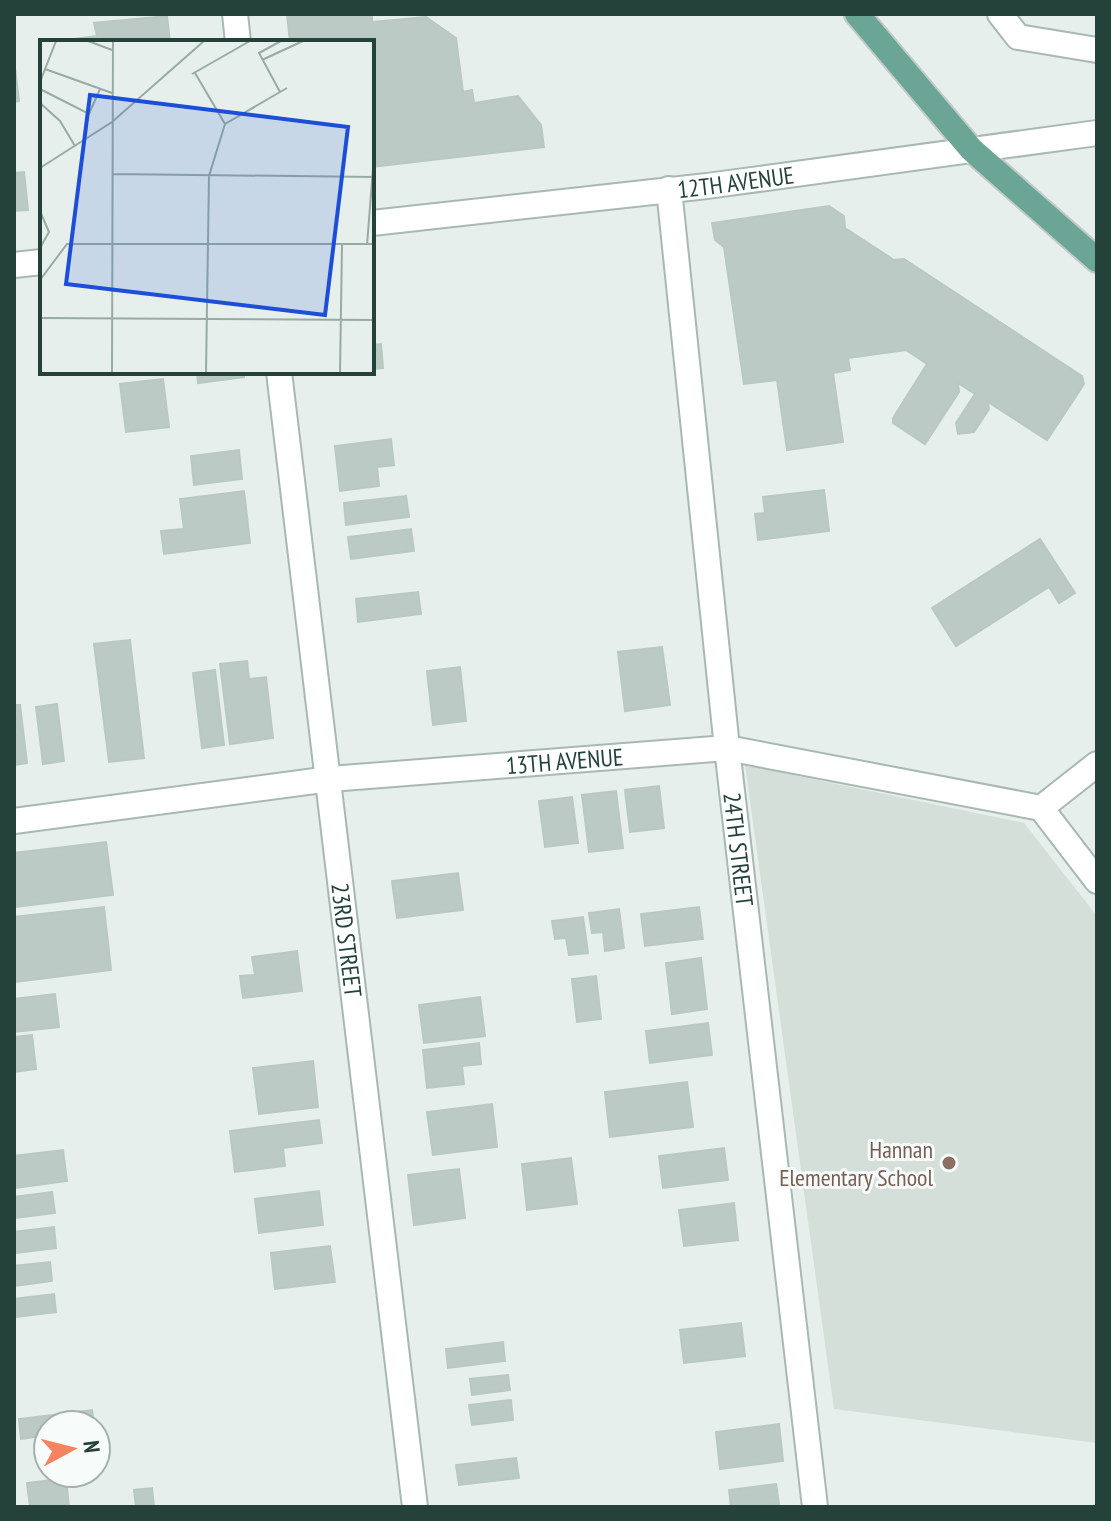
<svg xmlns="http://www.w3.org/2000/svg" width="1111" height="1521" viewBox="0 0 1111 1521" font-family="'PT Sans Narrow',sans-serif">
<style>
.built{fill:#d4dfda}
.building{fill:#bbcac4;stroke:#b8c9c2;stroke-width:2}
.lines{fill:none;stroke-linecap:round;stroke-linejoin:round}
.minor-casing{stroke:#a8b8b2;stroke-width:28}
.major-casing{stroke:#c2cac8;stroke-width:28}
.minor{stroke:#fff;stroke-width:24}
.major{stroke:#6aa596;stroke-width:24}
.education-dot{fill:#8d6e63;stroke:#f7fbf9;stroke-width:3}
.labels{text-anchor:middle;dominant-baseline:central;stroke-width:6;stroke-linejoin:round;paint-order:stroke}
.street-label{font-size:24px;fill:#24423a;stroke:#f7fbf9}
.education-label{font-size:24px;fill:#785e54;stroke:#f7fbf9;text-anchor:end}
.inset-road{fill:none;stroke:#98aaa4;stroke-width:2}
.view{fill:#1d4ed8;fill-opacity:0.15;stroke:#1d4ed8;stroke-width:4}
.inset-edge{fill:none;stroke:#24423a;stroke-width:4}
</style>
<rect width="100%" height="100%" fill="#e6efeb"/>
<path class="built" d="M745,765L1024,823L1097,916V1443L834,1409Z"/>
<g class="building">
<path d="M287,14H372V22L426,17L456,38L463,92L472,90L474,103L518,96L541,125L544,147L372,167V42H290Z"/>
<path d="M167,16L170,42H51L97,36L94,23Z"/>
<path d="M14,60L19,101L14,102Z"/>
<path d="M24,172L28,210L14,211V173Z"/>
<path d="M829,206L844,216L845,228L894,260L904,259L1082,376L1084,384L1047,440L988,402L989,409L974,432L958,434L956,423L975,394L958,383L959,392L925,444L893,423V418L927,364L906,350L848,358L850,370L833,373L843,442L787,450L777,380L744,384L724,247L715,240L712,223Z"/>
<path d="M381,344L383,368L372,369V345Z"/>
<path d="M197,372H244V377L198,383Z"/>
<path d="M163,379L169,427L126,432L120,384Z"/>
<path d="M391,439L394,465L377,467L379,486L340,491L335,446Z"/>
<path d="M239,450L242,479L194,485L191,456Z"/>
<path d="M824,490L829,531L758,540L755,514L765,513L763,497Z"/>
<path d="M244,491L250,543L164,554L161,531L184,529L180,499Z"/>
<path d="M406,496L409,517L346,525L344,503Z"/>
<path d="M411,529L414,551L351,559L348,537Z"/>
<path d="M1040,539L1075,593L1059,603L1049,587L956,646L932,608Z"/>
<path d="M418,592L421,614L358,622L356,599Z"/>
<path d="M130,640L144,758L109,762L94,644Z"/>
<path d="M662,647L670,705L625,711L618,652Z"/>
<path d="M247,661L249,679L266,677L273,738L230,744L220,664Z"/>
<path d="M460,667L466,721L433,725L427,671Z"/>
<path d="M215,670L224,745L202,748L193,673Z"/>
<path d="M57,704L64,761L43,764L36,707Z"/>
<path d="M14,705H20L27,763L14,765Z"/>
<path d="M659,786L664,828L630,832L625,790Z"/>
<path d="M616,791L623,848L589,852L582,795Z"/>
<path d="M572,797L578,843L545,847L539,801Z"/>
<path d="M106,842L113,895L14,907V853Z"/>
<path d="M458,873L463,910L397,918L392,881Z"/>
<path d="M104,907L111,970L14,982V917Z"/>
<path d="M699,907L703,939L645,946L641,914Z"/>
<path d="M619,909L624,948L605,951L603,932L592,933L589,913Z"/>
<path d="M583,917L588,953L569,955L566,938L555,939L552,921Z"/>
<path d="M297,951L302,991L243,998L240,976L255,975L252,957Z"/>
<path d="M701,958L707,1009L672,1014L666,963Z"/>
<path d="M596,976L601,1019L577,1022L572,979Z"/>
<path d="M55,994L59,1027L14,1032V999Z"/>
<path d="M480,997L485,1036L424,1043L419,1005Z"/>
<path d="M708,1023L712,1055L650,1063L646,1031Z"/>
<path d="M32,1035L36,1069L14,1072V1037Z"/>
<path d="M479,1043L481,1064L462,1066L464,1084L427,1088L423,1050Z"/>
<path d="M313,1061L318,1107L259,1114L253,1068Z"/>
<path d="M687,1082L693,1127L610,1137L605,1092Z"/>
<path d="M492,1104L497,1147L433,1155L427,1112Z"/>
<path d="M319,1120L322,1143L283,1148L285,1166L235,1172L230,1131Z"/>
<path d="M724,1148L728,1180L663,1188L659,1156Z"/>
<path d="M63,1150L67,1181L14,1188V1156Z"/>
<path d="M571,1158L577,1204L527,1210L522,1164Z"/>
<path d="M459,1169L465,1218L414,1225L408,1175Z"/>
<path d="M319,1191L323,1225L259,1233L255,1199Z"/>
<path d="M52,1192L55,1213L14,1218V1197Z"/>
<path d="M734,1203L738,1240L684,1246L679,1210Z"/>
<path d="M54,1227L56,1248L14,1253V1232Z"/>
<path d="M330,1246L335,1282L275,1289L271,1253Z"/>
<path d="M50,1262L52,1281L14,1286V1266Z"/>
<path d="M54,1294L56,1312L14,1317V1299Z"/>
<path d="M741,1323L745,1356L684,1363L680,1330Z"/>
<path d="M503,1342L505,1361L448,1368L446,1349Z"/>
<path d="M508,1375L510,1390L472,1395L470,1379Z"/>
<path d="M511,1400L513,1420L472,1425L469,1405Z"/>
<path d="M92,1410L94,1425H48V1435L21,1439L19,1419Z"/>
<path d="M779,1424L783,1461L720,1469L716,1432Z"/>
<path d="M516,1458L519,1478L459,1485L456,1465Z"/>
<path d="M66,1478L69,1507H30L27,1483Z"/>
<path d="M776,1484L779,1504L731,1507L729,1490Z"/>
<path d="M152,1488L154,1507H136L134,1490Z"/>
</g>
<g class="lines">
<defs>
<g id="minor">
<path d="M235,14L238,42"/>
<path d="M1000,14L1018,37L1097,50"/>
<path id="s1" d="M669,189L727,748L815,1507"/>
<path id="s2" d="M372,223L707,186L1097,133"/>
<path d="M14,265L42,262"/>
<path id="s3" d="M279,372L415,1507"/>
<path d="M1041,808L1097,881"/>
<path id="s4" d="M14,821L330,779L727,748L1041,808L1097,764"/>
</g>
<path id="major" d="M857,14L971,149L1097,260"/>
</defs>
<use href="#minor" class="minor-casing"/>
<use href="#major" class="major-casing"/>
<use href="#minor" class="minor"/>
<use href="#major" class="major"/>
</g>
<circle class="education-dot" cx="949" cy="1163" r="8"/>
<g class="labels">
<g class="street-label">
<text stroke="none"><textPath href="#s2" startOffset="366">12TH AVENUE</textPath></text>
<text stroke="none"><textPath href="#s4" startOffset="554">13TH AVENUE</textPath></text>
<text stroke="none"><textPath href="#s1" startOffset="664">24TH STREET</textPath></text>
<text stroke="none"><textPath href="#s3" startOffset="572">23RD STREET</textPath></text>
</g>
<g class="education-label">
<text x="933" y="1149">Hannan<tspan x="933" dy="28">Elementary School</tspan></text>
</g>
</g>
<g transform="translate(40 40)">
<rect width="334" height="334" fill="#e6efeb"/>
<path class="inset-road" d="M48,1L72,10M222,20L263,1M5,29L72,53M155,33L185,84L169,136L166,333M152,34L210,1M0,42L16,1M0,49L49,74L60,49M240,52L219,13L241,1M0,63L20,81L35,106M185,84L247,48M0,128L72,82L164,1M73,134L334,137M0,171L9,192L0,208M327,205L334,116M0,240L27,204H334M0,278L334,280M72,333L73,1M300,333L302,205"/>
<path class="view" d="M50,55L308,87L285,275L26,244Z"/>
<rect width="334" height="334" class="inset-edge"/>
</g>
<rect width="1111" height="1521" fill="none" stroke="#24423a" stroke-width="32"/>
<g transform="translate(72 1449) rotate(83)"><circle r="38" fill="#f7fbf9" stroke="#a3b1ad" stroke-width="2"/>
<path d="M0-6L14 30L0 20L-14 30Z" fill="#f4845f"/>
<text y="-12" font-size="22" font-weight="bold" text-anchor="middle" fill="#24423a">N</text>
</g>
</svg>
